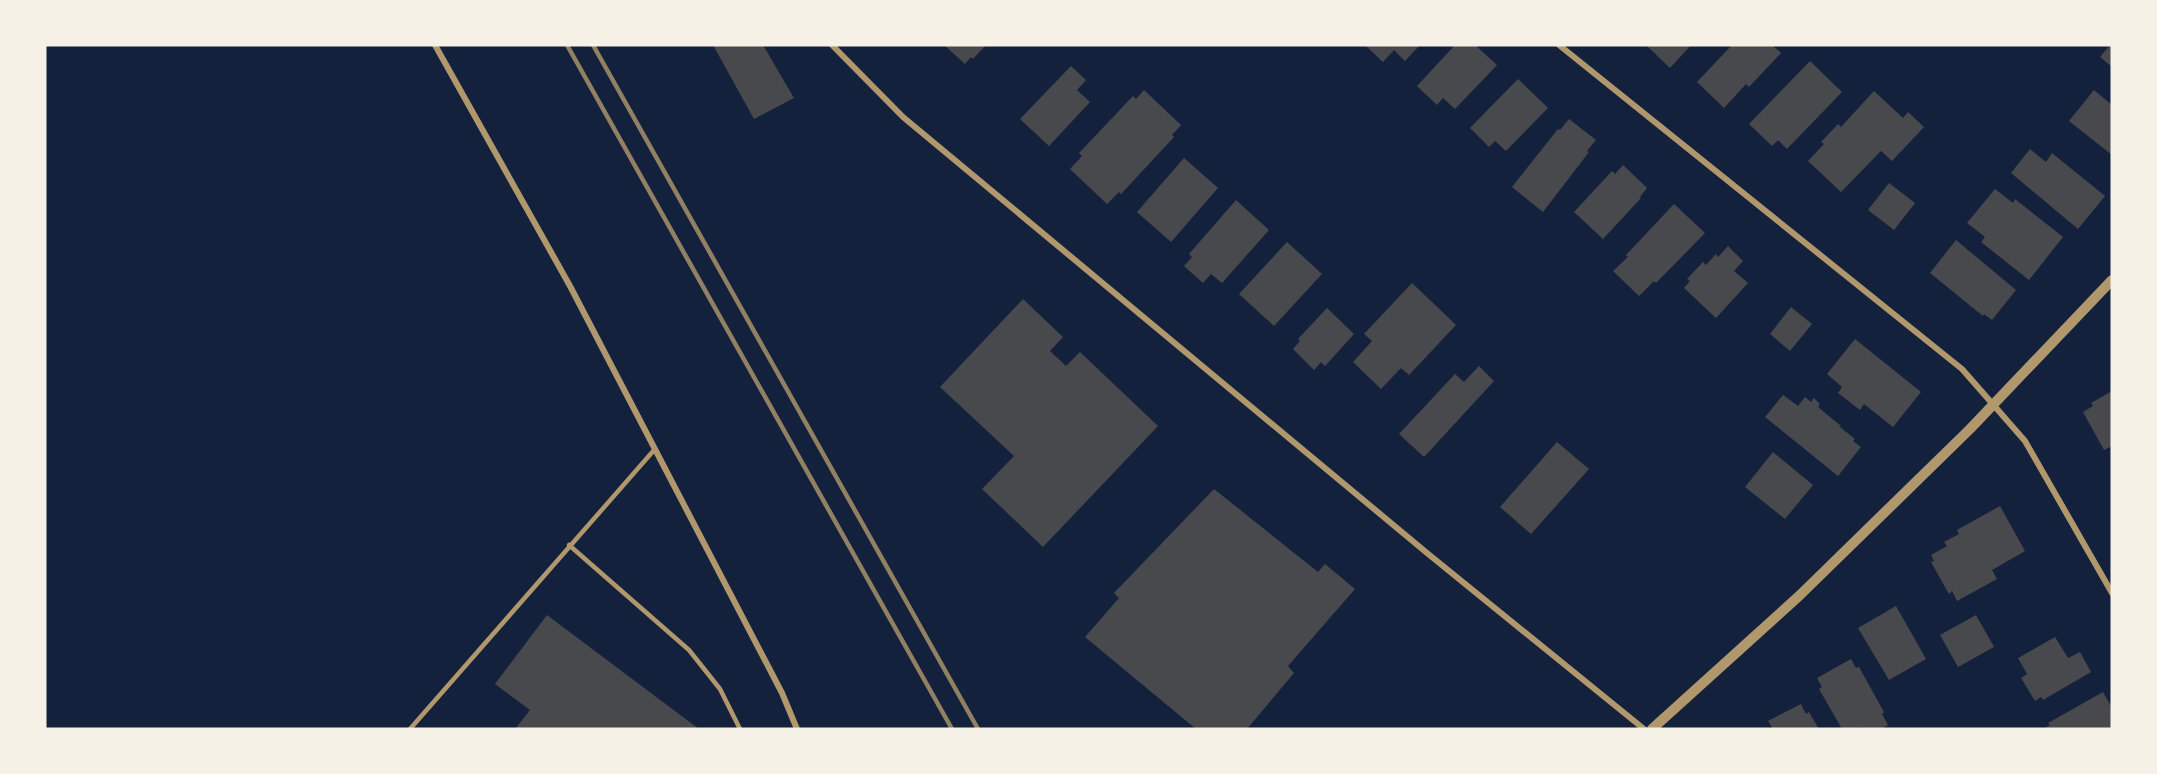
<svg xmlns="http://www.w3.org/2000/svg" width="2157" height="774" viewBox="0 0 2157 774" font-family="'Exo 2',sans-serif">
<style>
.building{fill:#48494c}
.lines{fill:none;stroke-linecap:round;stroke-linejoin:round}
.service{stroke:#b1986c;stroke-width:4.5}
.minor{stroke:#b1986c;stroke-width:6}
.tertiary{stroke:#b1986c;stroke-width:10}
.rail{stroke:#918062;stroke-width:4.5}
</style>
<rect width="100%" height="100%" fill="#14213d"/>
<g class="building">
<path d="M713,45H763L794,98L754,119Z"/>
<path d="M944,45H986L973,59L971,57L965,64Z"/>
<path d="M1367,45H1420L1405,61L1394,50L1383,62L1366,46Z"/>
<path d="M1455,45H1475L1497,65L1455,109L1443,98L1437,105L1417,86Z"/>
<path d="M1646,45H1691L1670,68Z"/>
<path d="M1732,45H1772L1781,53L1749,87L1746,84L1724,108L1697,82Z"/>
<path d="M2110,45H2112V67L2100,57Z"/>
<path d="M1810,61L1842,92L1787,149L1778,140L1772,146L1749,124Z"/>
<path d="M1071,66L1086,80L1077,90L1090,102L1049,146L1020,119Z"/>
<path d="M1518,79L1548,108L1506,151L1495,141L1489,147L1470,128Z"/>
<path d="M1144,90L1181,125L1172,135L1174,137L1121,194L1119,192L1107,204L1070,169L1082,156L1079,153L1133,96L1136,99Z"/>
<path d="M2094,90L2112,105V155L2069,121Z"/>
<path d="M1874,91L1903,118L1908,112L1924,127L1892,161L1881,151L1841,192L1808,161L1824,144L1821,142L1838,124L1841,127Z"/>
<path d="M1569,119L1596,140L1587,151L1589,152L1543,212L1512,187L1558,129L1560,130Z"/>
<path d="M2030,149L2046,162L2052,153L2105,196L2078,229L2011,173Z"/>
<path d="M1184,158L1218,188L1171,242L1137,212Z"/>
<path d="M1623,165L1647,188L1640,197L1641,198L1603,239L1574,212L1612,171L1615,174Z"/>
<path d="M1889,183L1915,203L1894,230L1868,210Z"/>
<path d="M1995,189L2013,203L2015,199L2063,237L2029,280L1981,242L1985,237L1967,223Z"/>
<path d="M1236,200L1269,230L1222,283L1211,274L1203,283L1184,266L1192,257L1189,254Z"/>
<path d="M1674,204L1705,233L1656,283L1654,281L1639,296L1613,271L1628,257L1626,255Z"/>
<path d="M1956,240L2016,290L1992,320L1984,314L1983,316L1930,273Z"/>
<path d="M1287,242L1322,274L1274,326L1239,294Z"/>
<path d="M1728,246L1743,261L1734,271L1748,283L1716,318L1684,288L1690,281L1687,279L1703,262L1706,265L1716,254L1718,257Z"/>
<path d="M1412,283L1456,325L1409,375L1401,368L1381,389L1353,362L1372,341L1364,334Z"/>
<path d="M1023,299L1063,337L1050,351L1066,366L1080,352L1158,426L1043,547L982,489L1014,456L940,387Z"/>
<path d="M1791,307L1812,324L1790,351L1770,334Z"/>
<path d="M1327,308L1354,334L1325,366L1321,362L1314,370L1293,349L1300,341L1298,339Z"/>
<path d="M1855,339L1921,392L1893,427L1864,404L1860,410L1838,393L1842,387L1827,374Z"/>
<path d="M1479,366L1494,381L1424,457L1399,434L1455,374L1464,382Z"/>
<path d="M2112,391V446L2104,450L2083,412L2093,406L2091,403Z"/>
<path d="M1783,395L1798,406L1805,397L1811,402L1814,398L1820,404L1818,407L1841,426L1840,427L1855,439L1853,441L1861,447L1838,476L1765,417Z"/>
<path d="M1557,442L1589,469L1531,534L1500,507Z"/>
<path d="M1773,452L1813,485L1785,519L1745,487Z"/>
<path d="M1214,489L1318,572L1325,564L1355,589L1288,666L1294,673L1247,729H1196L1085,637L1119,598L1114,593Z"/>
<path d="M2000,506L2025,551L1992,570L1997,579L1957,601L1952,591L1949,594L1931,562L1934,561L1931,555L1947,546L1944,542L1959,534L1957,530Z"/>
<path d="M1896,606L1926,659L1889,680L1858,628Z"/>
<path d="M547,615L699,729H515L530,710L495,684Z"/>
<path d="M1976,615L1994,647L1958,667L1940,635Z"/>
<path d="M2055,637L2068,658L2080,652L2091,672L2043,700L2041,697L2035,701L2021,678L2027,674L2018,658Z"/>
<path d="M1851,659L1856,668L1859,667L1884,712L1882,714L1888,725L1882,729H1860L1859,727L1854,729H1842L1819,689L1822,687L1817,678Z"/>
<path d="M2103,692L2112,708V729H2043L2050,725L2048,723Z"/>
<path d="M1801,704L1806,714L1809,712L1819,729H1773L1768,721Z"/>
</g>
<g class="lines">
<g class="service">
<path d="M569,545L689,650L720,689L740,729"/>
<path d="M410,729L655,449"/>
</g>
<g class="minor">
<path d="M435,45L570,286L782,693L797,729"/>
<path d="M832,45L903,117L1427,553L1644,729"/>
<path d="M1559,45L1962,369L2025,441L2112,593"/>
</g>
<path class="tertiary" d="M1652,729L1799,596L1970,429L2112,280"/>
<g class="rail">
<path d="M567,45L952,729"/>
<path d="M593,45L978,729"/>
</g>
</g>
<rect width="2157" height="774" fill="none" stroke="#f6f1e7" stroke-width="93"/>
</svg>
